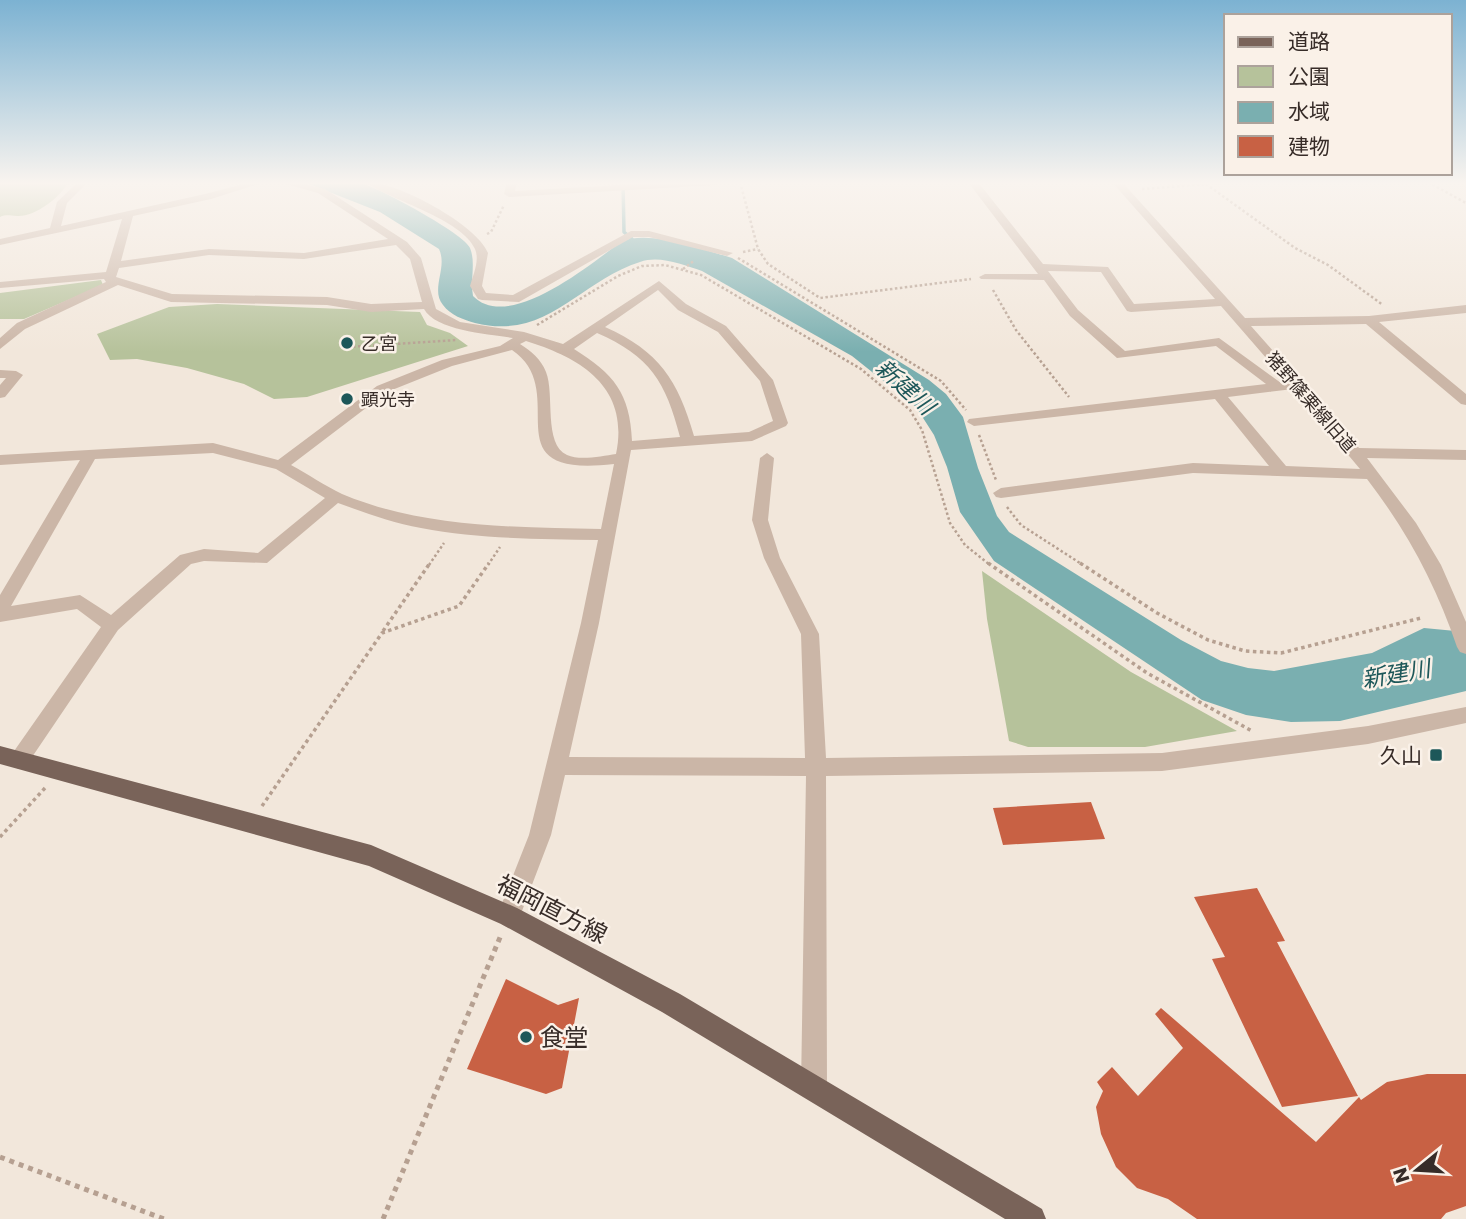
<svg xmlns="http://www.w3.org/2000/svg" width="1466" height="1219" viewBox="0 0 1466 1219" font-family="Poppins,'Noto Sans JP',sans-serif">
<style>
.green{fill:#b6c29b}
.water{fill:#7aafb0}
.lines{fill:none;stroke-linecap:round;stroke-linejoin:round}
.stream{stroke:#7aafb0;stroke-width:3.5}
.building{fill:#c86144}
.path-far2{stroke:#b6a091;stroke-width:2.5;stroke-dasharray:2.5 2.5;stroke-linecap:butt}
.path-far1{stroke:#b6a091;stroke-width:3.5;stroke-dasharray:3.5 3.5;stroke-linecap:butt}
.path{stroke:#b6a091;stroke-width:5;stroke-dasharray:5 5;stroke-linecap:butt}
.minor{fill:#cbb6a7;fill-rule:evenodd}
.major{fill:#796359;fill-rule:evenodd}
.poi-dot{fill:#1d5759;stroke:#faf1e8;stroke-width:2.5}
.labels{text-anchor:middle;dominant-baseline:central;stroke-width:5;stroke-linejoin:round;paint-order:stroke}
.far-poi-label{font-size:18px;fill:#372c28;stroke:#faf1e8;text-anchor:start}
.far-street-label{font-size:18px;fill:#372c28;stroke:#faf1e8}
.poi-label{font-size:21px;fill:#372c28;stroke:#faf1e8;text-anchor:end}
.water-label{font-size:23px;font-style:italic;fill:#1d5759;stroke:#faf1e8}
.near-street-label{font-size:24px;fill:#372c28;stroke:#faf1e8}
.near-poi-label{font-size:24px;fill:#372c28;stroke:#faf1e8;text-anchor:start}
</style>
<rect width="100%" height="100%" fill="#f2e7db"/>
<g class="green">
<path d="M0,182H65L68,183C59,198 35,217 17,216C10,216 7,214 0,217Z"/>
<path d="M101,280L103,285L24,319H0V293Z"/>
<path d="M217,304L420,312L427,325L450,333L468,346L307,397L274,399L244,384L187,368L137,359L110,360L97,334L169,307Z"/>
<path d="M982,571L1131,672L1237,731L1145,747H1028L1009,741L987,619Z"/>
</g>
<path class="water" d="M304,182C321,182 342,178 358,182C376,186 465,234 470,248C476,262 470,280 473,296C509,333 592,263 622,241C651,230 702,249 732,258L929,380L946,394L963,417L978,468L997,516L1009,532L1181,640L1221,661L1248,668L1274,671L1372,653L1424,628L1466,632V691L1340,721L1291,722L1246,715L1202,700L994,561L960,512L947,467L934,435L916,407L852,356L702,271C683,265 660,255 640,262C579,281 548,341 475,323C464,320 450,315 443,305C430,289 448,268 439,249L380,212Z"/>
<g class="lines">
<path class="stream" d="M623,182L624,232L632,239"/>
</g>
<g class="building">
<path d="M1091,802L1105,839L1003,845L993,808Z"/>
<path d="M1257,888L1285,941L1277,942L1358,1096L1282,1107L1212,959L1225,957L1194,897Z"/>
<path d="M506,979L558,1005L579,998L562,1088L546,1094L467,1069Z"/>
<path d="M1161,1008L1316,1142L1359,1097L1361,1100L1387,1082L1427,1074H1466V1206L1446,1213L1441,1219H1197L1168,1199L1137,1188L1116,1167L1101,1134L1096,1107L1103,1091L1097,1082L1112,1067L1138,1096L1183,1048L1155,1014Z"/>
</g>
<g class="lines">
<g class="path-far2">
<path d="M740,182L758,249L768,264L820,298L971,279"/>
<path d="M1428,182L1466,203"/>
<path d="M1206,184L1295,248L1328,265L1383,305"/>
<path d="M1142,189L1233,182"/>
<path d="M487,234L491,232L504,205"/>
<path d="M743,252L758,249"/>
<path d="M738,258L941,381L966,410"/>
<path d="M683,269L695,260"/>
<path d="M993,290L1016,330L1069,397"/>
<path d="M537,325L618,276L642,266L665,265L701,275L861,369L910,410L922,430L950,523L965,545L990,565"/>
<path d="M348,347L457,340"/>
<path d="M979,435L996,480"/>
<path d="M1007,507L1021,525L1083,565"/>
<path d="M429,565L444,543"/>
<path d="M488,565L500,547"/>
</g>
<g class="path-far1">
<path d="M988,563L1147,673L1252,731"/>
<path d="M1080,563L1157,613L1208,640L1245,651L1281,653L1421,618"/>
<path d="M383,631L430,563"/>
<path d="M262,806L382,633L459,606L489,563"/>
<path d="M0,837L45,788"/>
</g>
<g class="path">
<path d="M0,1157L164,1219"/>
<path d="M383,1219L501,935"/>
</g>
<g class="minor">
<path d="M78,182H88L67,203L61,226L205,194L251,182H265L211,199L133,216L121,261L209,249L304,253L388,239L318,193L279,182H295L325,189L407,242L421,258L436,309L460,322L524,332L563,344L659,281L686,304L726,326L773,380L788,423L786,426L752,441L631,450L599,623L569,757L805,758L801,634L764,558L752,520L760,458L767,453L774,458L768,520L780,558L819,634L826,758L1162,753L1368,726L1466,707V723L1368,744L1162,771L826,776L827,1087L823,1096L814,1100L805,1096L801,1087L806,776L565,775L551,835L517,924L509,928L501,924L497,916L529,835L581,623L598,540C539,539 479,539 421,528C392,523 366,513 338,503L267,563L204,561L191,564L118,630L26,766L19,769L12,766L9,760L12,754L101,627L77,609L0,622V595L80,460L0,465V455L213,443L278,460L377,386L442,360L500,346L513,338C490,334 436,331 424,309L371,312L327,305L171,302L118,285L25,329L0,349V338L17,323L106,282L104,279L0,288V282L106,272L122,219L0,245V239L50,228L57,202ZM396,245L410,259L422,302L371,304L327,297L172,294L116,277L119,268L209,255L304,259ZM658,290L678,310L718,332L760,381L773,421L749,432L694,436C678,380 659,351 605,327ZM597,333C650,356 666,382 680,437L632,441C630,393 614,374 574,349ZM526,341C581,358 630,387 616,454C602,456 580,461 567,455C543,444 555,394 546,372C541,359 531,351 520,344ZM512,350C574,392 486,479 614,464L601,529C514,527 423,528 342,494C325,486 308,474 291,465L387,392L452,366ZM213,453L276,469L325,498L258,553L204,549L180,555L111,615L80,595L11,606L95,459Z"/>
<path d="M365,182C394,180 477,224 488,253L482,286L486,293L513,295L631,231H649L733,253L727,256L649,237H633L519,302L482,300L478,299L470,286C473,275 480,260 475,249C462,219 390,200 365,182Z"/>
<path d="M507,182H517L515,191L672,182H721L716,185L509,197L504,194Z"/>
<path d="M968,182H978L1043,264L1108,267L1134,304L1215,299L1112,182H1122L1245,318L1369,316L1466,305V313L1379,322L1466,394V405L1461,404L1366,324L1251,326L1359,448L1466,450V460L1367,458L1416,523L1441,565L1466,622V654L1460,652L1457,647C1436,585 1407,531 1367,479L1193,473L1001,498L996,497L993,493L1001,488L1193,463L1269,466L1215,399L974,426L967,422L969,419L1266,384L1216,346L1117,358L1070,316L1044,280L981,279L979,277L985,274H1038ZM1048,271L1101,272L1127,311L1131,312L1221,306L1287,382L1281,383L1219,338L1125,351L1078,310ZM1293,389L1360,469L1286,466L1228,397Z"/>
<path d="M0,370L16,371L23,375L5,397L0,398V385L6,378H0Z"/>
</g>
<path class="major" d="M0,746L371,845L517,908L680,994L1042,1209L1046,1219H1005L662,1012L501,924L369,866L0,764Z"/>
</g>
<linearGradient id="sky" x2="0" y2="1"><stop stop-color="#7cb2d2"/><stop offset="0.52" stop-color="#f9f4ef"/><stop offset="1" stop-color="#f9f4ef" stop-opacity="0"/></linearGradient>
<rect width="1466" height="352" fill="url(#sky)"/>
<g class="poi-dot">
<circle cx="347" cy="343" r="7"/>
<circle cx="347" cy="399" r="7"/>
<rect x="1429" y="748" width="14" height="14" rx="3.5"/>
<circle cx="526" cy="1037" r="7"/>
</g>
<g class="labels">
<g class="far-poi-label">
<text x="361" y="343">乙宮</text>
<text x="361" y="399">顕光寺</text>
</g>
<g class="far-street-label">
<text transform="translate(1311 402) rotate(49)">猪野篠栗線旧道</text>
</g>
<g class="poi-label">
<text x="1422" y="755">久山</text>
</g>
<g class="water-label">
<text transform="translate(905 387) rotate(42)">新建川</text>
<text transform="translate(1396 674) rotate(-10)">新建川</text>
</g>
<g class="near-street-label">
<text transform="translate(552 909) rotate(27)">福岡直方線</text>
</g>
<g class="near-poi-label">
<text x="540" y="1037">食堂</text>
</g>
</g>
<rect x="1224" y="14" width="228" height="161" fill="#faf1e8" stroke="#aca29b" stroke-width="2"/>
<rect x="1238" y="37" width="35" height="10" fill="#796359" stroke="#aca29b" stroke-width="2"/>
<text x="1288" y="49" font-size="21" fill="#372c28">道路</text>
<rect x="1238" y="66" width="35" height="21" fill="#b6c29b" stroke="#aca29b" stroke-width="2"/>
<text x="1288" y="84" font-size="21" fill="#372c28">公園</text>
<rect x="1238" y="102" width="35" height="21" fill="#7aafb0" stroke="#aca29b" stroke-width="2"/>
<text x="1288" y="119" font-size="21" fill="#372c28">水域</text>
<rect x="1238" y="136" width="35" height="21" fill="#c86144" stroke="#aca29b" stroke-width="2"/>
<text x="1288" y="154" font-size="21" fill="#372c28">建物</text>
<g transform="translate(1417 1170) rotate(252)" stroke="#faf1e8" stroke-width="5" paint-order="stroke">
<path d="M0-5L12 26L0 18L-12 26Z" fill="#372c28"/>
<text y="-10" font-size="19" font-weight="bold" text-anchor="middle" fill="#372c28">N</text>
</g>
</svg>
